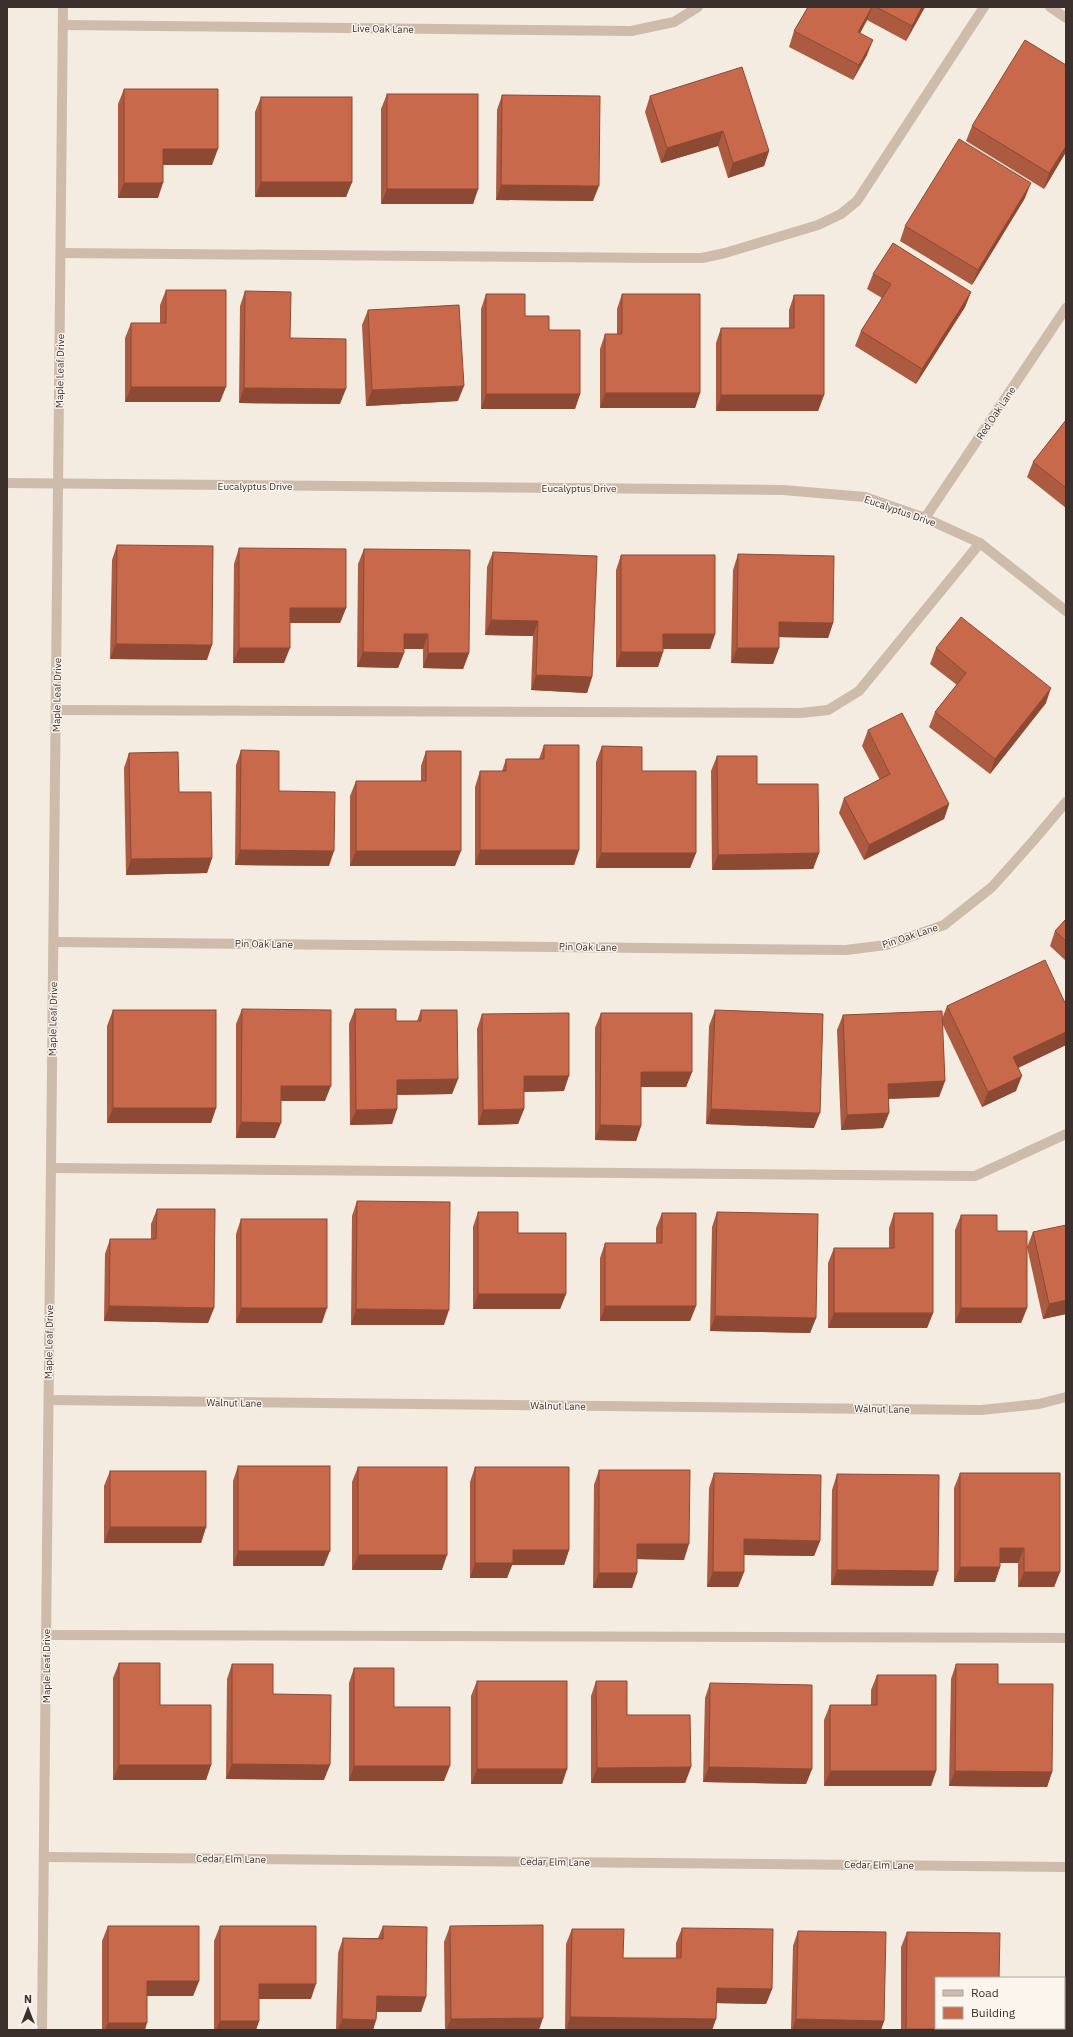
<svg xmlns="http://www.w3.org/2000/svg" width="1073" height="2037" viewBox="0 0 1073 2037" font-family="'IBM Plex Sans',sans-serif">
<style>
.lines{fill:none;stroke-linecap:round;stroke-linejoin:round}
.minor{stroke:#cdbbac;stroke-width:10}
.wall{fill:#ac5a40}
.shaded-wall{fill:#8c4a34}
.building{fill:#c8694b;stroke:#8c4a34}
.labels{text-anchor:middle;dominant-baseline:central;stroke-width:3;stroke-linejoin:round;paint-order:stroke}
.street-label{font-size:10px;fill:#3b302b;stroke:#fbf5ee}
</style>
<rect width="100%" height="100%" fill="#f4ebe1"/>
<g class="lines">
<g class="minor">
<path d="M1050,7L1066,18"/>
<path d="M63,25L631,31L674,22L698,7"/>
<path d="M61,253L660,258H702L725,253L818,225L841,214L857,201L984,7"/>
<path d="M7,483L783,490L865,497L925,518L980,543L1066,611"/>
<path d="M925,518L1066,308"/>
<path d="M56,710L801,713L828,710L859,691L980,543"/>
<path d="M54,942L846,950L886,945L944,925L992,887L1034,840L1066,802"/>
<path d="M51,1168L975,1176L1066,1134"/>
<path d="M49,1400L981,1410L1039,1404L1066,1397"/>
<path d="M46,1635L1066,1638"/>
<path d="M44,1857L1066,1867"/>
<path d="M42,2030L63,7"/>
</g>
</g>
<g class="wall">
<path d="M808,7H925L906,41L867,20L860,33L867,55L853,80L789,47L794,31Z"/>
<path d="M1066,65V152L1044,189L966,141L972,126Z"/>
<path d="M124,89L212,165H163L158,198H118V104Z"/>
<path d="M387,94L478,189L473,204H381V109Z"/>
<path d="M502,95L593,201L496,200L497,110Z"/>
<path d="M650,96L769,151L764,166L728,178L718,146L661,163L645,112Z"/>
<path d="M261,97L352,182L346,197H255V112Z"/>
<path d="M1025,198L972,285L900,241L905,226Z"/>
<path d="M873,274L971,292L965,307L916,384L855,346L861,331L882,298L867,289Z"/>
<path d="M166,290L220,402H125V338L131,323H160V305Z"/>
<path d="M245,291L290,338L340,404L239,403L240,306Z"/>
<path d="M486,294L525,316L549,330L580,394L575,409H481V309Z"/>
<path d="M622,294L700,393L695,408H600V349L605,334H617V309Z"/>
<path d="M794,295L824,395L818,411H716V343L721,328H789V310Z"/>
<path d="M368,310L458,401L366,406L362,325Z"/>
<path d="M1066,420V508L1027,477L1033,462Z"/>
<path d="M117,545L207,660L110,659L112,560Z"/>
<path d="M239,548L346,608L340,623H290L284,663H233L234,564Z"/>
<path d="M364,549L469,653L463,669L423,668V649H404V653L398,668L357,667L358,564Z"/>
<path d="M493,552L592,677L587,693L531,690L533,636L485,635L487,567Z"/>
<path d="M738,554L833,623L828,638L779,637V648L773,664L731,663L733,570Z"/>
<path d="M621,555L715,634L710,649H663V652L658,667H616V570Z"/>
<path d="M936,648L1046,703L990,774L929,727L935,712L957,685L930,664Z"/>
<path d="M868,730L949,804L944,819L864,860L839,813L844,798L880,780L862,746Z"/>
<path d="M544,745L579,850L574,865H475V787L480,771H502L506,759H539Z"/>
<path d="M602,746L642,771L696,853L690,868H596V762Z"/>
<path d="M241,750L279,791L329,866L235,865L236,765Z"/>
<path d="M426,751L455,866H350V796L356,781H421V766Z"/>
<path d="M129,753L179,792L212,858L207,873L126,875L124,768Z"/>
<path d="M717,756L757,784L819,853L813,869L712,870L711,771Z"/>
<path d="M1066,919V961L1050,946L1055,931Z"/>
<path d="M1066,1005V1045L1018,1068L1016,1091L982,1107L942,1023L945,1081L939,1097L888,1099L889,1113L883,1128L841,1130L837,1030L843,1015L942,1019L947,1006Z"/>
<path d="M242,1009L325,1101H281L275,1138H236V1024Z"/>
<path d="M355,1009L396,1021H417L421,1010L458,1079L452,1094L397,1095V1109L392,1124L350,1125L349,1024Z"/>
<path d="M113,1010L216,1108L211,1123H107V1026Z"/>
<path d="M715,1010L814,1128L706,1124L709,1026Z"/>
<path d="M601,1013L692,1072L686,1087H641V1126L636,1141L595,1140V1028Z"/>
<path d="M482,1014L564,1091L524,1092V1109L518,1124L478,1125L477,1029Z"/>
<path d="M357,1201L444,1325H351L352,1216Z"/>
<path d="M157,1209L214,1308L208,1323L104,1321L105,1254L110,1239H151V1224Z"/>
<path d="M478,1212L518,1233L566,1294L560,1309H473V1227Z"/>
<path d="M717,1212L816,1318L810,1333L710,1331L712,1227Z"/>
<path d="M662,1213L696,1306L690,1321H600V1258L605,1243H656V1228Z"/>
<path d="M894,1213L933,1313L927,1328H828V1263L834,1248H889V1228Z"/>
<path d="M961,1215L1027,1308L1021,1323H955V1230Z"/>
<path d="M241,1219L322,1323H236V1234Z"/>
<path d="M1033,1232L1066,1314L1043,1319L1027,1247Z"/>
<path d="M238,1466L324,1566H233V1481Z"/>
<path d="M358,1467L442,1570H352V1482Z"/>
<path d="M475,1467L569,1550L564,1565H512L507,1578H470V1482Z"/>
<path d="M599,1470L684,1560L637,1559V1573L632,1588H593L594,1485Z"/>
<path d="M110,1471L206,1527L201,1543H104V1486Z"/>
<path d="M714,1473L820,1541L814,1556L744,1555V1572L738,1587H707L709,1488Z"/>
<path d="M960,1473L1060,1572L1054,1587H1018V1563H1000V1567L995,1582H954V1488Z"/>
<path d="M837,1474L933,1586L831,1585L832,1490Z"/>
<path d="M119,1663L160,1705L211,1765L206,1780H113V1678Z"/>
<path d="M232,1664L273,1694L324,1780L226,1779L227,1679Z"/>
<path d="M956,1664L998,1684L1052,1772L1047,1787L949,1786L951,1679Z"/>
<path d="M354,1668L394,1707L444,1781H349V1683Z"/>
<path d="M877,1675L936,1771L931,1786H824V1720L830,1705H871V1690Z"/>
<path d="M477,1681L567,1769L562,1784H471V1696Z"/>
<path d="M596,1681L627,1715L691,1767L685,1783H591V1696Z"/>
<path d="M710,1683L812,1769L806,1784L703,1782L705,1698Z"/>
<path d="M108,1926L199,1981L193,1996H147L145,2030H102V1941Z"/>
<path d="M220,1926L311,1999H259V2021L256,2030H214V1941Z"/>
<path d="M383,1926L426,1997L421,2012H377L376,2020L373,2030H336L338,1953L343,1938H378Z"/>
<path d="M450,1926L539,2030H445L444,1942Z"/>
<path d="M682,1928L772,1989L766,2004L716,2003V2019L712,2030H565L566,1944L572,1929L623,1958H676V1943Z"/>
<path d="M798,1931L884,2021L881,2030H791L793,1946Z"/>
<path d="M907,1932L936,1978L943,2028L942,2030H901V1947Z"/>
</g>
<g class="shaded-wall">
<path d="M872,7L867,20L853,47L858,32Z"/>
<path d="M922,7H925L906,41L912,26Z"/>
<path d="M873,40L867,55L853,80L859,65Z"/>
<path d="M723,131L718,146L661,163L667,148Z"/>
<path d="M1066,146V152L1044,189L1049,173Z"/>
<path d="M163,149H218L212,165H158Z"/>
<path d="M769,151L764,166L728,178L733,163Z"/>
<path d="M261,182H352L346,197H255Z"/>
<path d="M124,183H163L158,198H118Z"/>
<path d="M1031,183L1025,198L972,285L978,270Z"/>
<path d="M501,185L599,186L593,201L496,200Z"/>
<path d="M387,189H478L473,204H381Z"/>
<path d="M971,292L965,307L916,384L922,369Z"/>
<path d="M464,386L458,401L366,406L372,390Z"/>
<path d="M131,387H226L220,402H125Z"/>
<path d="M244,388L346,389L340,404L239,403Z"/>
<path d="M605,393H700L695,408H600Z"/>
<path d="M486,394H580L575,409H481Z"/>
<path d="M721,395H824L818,411H716Z"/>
<path d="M290,608H346L340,623H284Z"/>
<path d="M491,620L538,621L533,636L485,635Z"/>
<path d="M779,622L833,623L828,638L774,637Z"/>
<path d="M404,634H428L423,649H399Z"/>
<path d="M663,634H715L710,649H658Z"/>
<path d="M116,644L212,645L207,660L110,659Z"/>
<path d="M239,648H290L284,663H233Z"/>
<path d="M737,648H779L773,664L731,663Z"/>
<path d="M363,652L404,653L398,668L357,667Z"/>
<path d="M621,652H663L658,667H616Z"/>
<path d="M428,653H469L463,669L423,668Z"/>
<path d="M536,675L592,677L587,693L531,690Z"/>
<path d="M1051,688L1046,703L990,774L995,759Z"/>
<path d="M949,804L944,819L864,860L869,845Z"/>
<path d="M240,850L334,851L329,866L235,865Z"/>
<path d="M480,850H579L574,865H475Z"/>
<path d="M356,851H461L455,866H350Z"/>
<path d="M601,853H696L690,868H596Z"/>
<path d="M819,853L813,869L712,870L718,855Z"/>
<path d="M212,858L207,873L126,875L131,859Z"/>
<path d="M1066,1032V1045L1007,1073L1013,1057Z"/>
<path d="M641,1072H692L686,1087H636Z"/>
<path d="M524,1076H569L564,1091L518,1092Z"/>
<path d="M1022,1076L1016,1091L982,1107L988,1092Z"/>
<path d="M458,1079L452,1094L391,1095L397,1080Z"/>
<path d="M945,1081L939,1097L882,1099L888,1084Z"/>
<path d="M281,1086H331L325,1101H276Z"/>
<path d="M113,1108H216L211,1123H107Z"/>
<path d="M397,1109L392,1124L350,1125L356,1110Z"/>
<path d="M524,1109L518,1124L478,1125L483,1110Z"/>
<path d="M711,1109L820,1113L814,1128L706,1124Z"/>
<path d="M889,1113L883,1128L841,1130L847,1115Z"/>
<path d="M241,1122L281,1123L275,1138H236Z"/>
<path d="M600,1125L641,1126L636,1141L595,1140Z"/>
<path d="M478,1294H566L560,1309H473Z"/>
<path d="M1066,1300V1314L1043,1319L1049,1304Z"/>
<path d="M109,1306L214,1308L208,1323L104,1321Z"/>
<path d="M605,1306H696L690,1321H600Z"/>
<path d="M241,1308H327L322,1323H236Z"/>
<path d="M961,1308H1027L1021,1323H955Z"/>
<path d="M356,1309L449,1310L444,1325H351Z"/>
<path d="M834,1313H933L927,1328H828Z"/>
<path d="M715,1316L816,1318L810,1333L710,1331Z"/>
<path d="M110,1527H206L201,1543H104Z"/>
<path d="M744,1539L820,1541L814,1556L739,1555Z"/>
<path d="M637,1544H689L684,1560L632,1559Z"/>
<path d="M1000,1548H1024L1018,1563H995Z"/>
<path d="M513,1550H569L564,1565H512L507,1578H470L475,1563Z"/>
<path d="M238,1551H330L324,1566H233Z"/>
<path d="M358,1555H447L442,1570H352Z"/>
<path d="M960,1567H1000L995,1582H954Z"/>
<path d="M837,1570L938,1571L933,1586L831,1585Z"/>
<path d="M713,1572H744L738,1587H707Z"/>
<path d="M1024,1572H1060L1054,1587H1018Z"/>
<path d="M599,1573H637L632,1588H593Z"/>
<path d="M232,1764L330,1765L324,1780L226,1779Z"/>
<path d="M119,1765H211L206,1780H113Z"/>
<path d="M354,1766H450L444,1781H349Z"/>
<path d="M691,1767L685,1783H591L597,1768Z"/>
<path d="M709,1767L812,1769L806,1784L703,1782Z"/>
<path d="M477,1769H567L562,1784H471Z"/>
<path d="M830,1771H936L931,1786H824Z"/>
<path d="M955,1771L1052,1772L1047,1787L949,1786Z"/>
<path d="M147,1981H199L193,1996H142Z"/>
<path d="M259,1984H316L311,1999H254Z"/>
<path d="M717,1988L772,1989L766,2004L711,2003Z"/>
<path d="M377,1996L426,1997L421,2012H371Z"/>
<path d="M570,2017L716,2019L712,2030H566Z"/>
<path d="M543,2018L539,2030H446L451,2019Z"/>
<path d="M342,2019L376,2020L373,2030H338Z"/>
<path d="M796,2019L884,2021L881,2030H792Z"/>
<path d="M220,2021H259L256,2030H216Z"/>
<path d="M108,2023H147L145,2030H105Z"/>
<path d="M906,2029H943L942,2030H905Z"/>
</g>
<g class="building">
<path d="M808,7H872L858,32L873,40L859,65L794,31Z"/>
<path d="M876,7H922L912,26Z"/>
<path d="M1025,40L1066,65V146L1049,173L972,126Z"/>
<path d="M742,67L769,151L733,163L723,131L667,148L650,96Z"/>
<path d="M124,89H218V149H163V183H124Z"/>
<rect x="387" y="94" width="91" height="95"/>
<path d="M502,95L600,96L599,186L501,185Z"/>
<rect x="261" y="97" width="91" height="85"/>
<path d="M959,139L1031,183L978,270L905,226Z"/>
<path d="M893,243L971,292L922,369L861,331L891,284L873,274Z"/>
<path d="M166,290H226V387H131V323H166Z"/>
<path d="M245,291L291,292L290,338L346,339V389L244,388Z"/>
<path d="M486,294H525V316H549V330H580V394H486Z"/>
<path d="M622,294H700V393H605V334H622Z"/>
<path d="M794,295H824V395H721V328H794Z"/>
<path d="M459,305L464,386L372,390L368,310Z"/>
<path d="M1066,420V488L1033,462Z"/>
<path d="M117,545L213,546L212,645L116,644Z"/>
<path d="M239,548L346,549V608H290V648H239Z"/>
<path d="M364,549L470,550L469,653H428V634H404V653L363,652Z"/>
<path d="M493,552L597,556L592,677L536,675L538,621L491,620Z"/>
<path d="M738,554L834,556L833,623L779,622V648H737Z"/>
<path d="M621,555H715V634H663V652H621Z"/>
<path d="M961,617L1051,688L995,759L935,712L966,673L936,648Z"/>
<path d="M902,713L949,804L869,845L844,798L890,774L868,730Z"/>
<path d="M544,745H579V850H480V771H506V759H544Z"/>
<path d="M602,746L642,747V771H696V853H601Z"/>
<path d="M241,750L279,751V791L335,792L334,851L240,850Z"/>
<path d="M426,751H461V851H356V781H426Z"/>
<path d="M178,752L179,792H211L212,858L131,859L129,753Z"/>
<path d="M717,756H757V784H818L819,853L718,855Z"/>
<path d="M1066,919V941L1055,931Z"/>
<path d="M1045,960L1066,1005V1032L1013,1057L1022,1076L988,1092L947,1006Z"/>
<path d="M242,1009L331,1010V1086H281V1123L241,1122Z"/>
<path d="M355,1009H396V1021H421V1010H457L458,1079L397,1080V1109L356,1110Z"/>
<rect x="113" y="1010" width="103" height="98"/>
<path d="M715,1010L823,1014L820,1113L711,1109Z"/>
<path d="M942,1011L945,1081L888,1084L889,1113L847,1115L843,1015Z"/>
<path d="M569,1013V1076H524V1109L483,1110L482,1014Z"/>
<path d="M601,1013H692V1072H641V1126L600,1125Z"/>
<path d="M357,1201L450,1202L449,1310L356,1309Z"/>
<path d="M157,1209H215L214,1308L109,1306L110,1239H156Z"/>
<path d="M478,1212H518V1233H566V1294H478Z"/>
<path d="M717,1212L818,1214L816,1318L715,1316Z"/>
<path d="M662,1213H696V1306H605V1243H662Z"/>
<path d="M894,1213H933V1313H834V1248H894Z"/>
<path d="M961,1215H997V1231H1027V1308H961Z"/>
<rect x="241" y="1219" width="86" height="89"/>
<path d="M1066,1225V1300L1049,1304L1033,1232Z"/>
<rect x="238" y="1466" width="92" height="85"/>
<rect x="358" y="1467" width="89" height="88"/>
<path d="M475,1467H569V1550H513V1563H475Z"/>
<path d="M599,1470H690L689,1544H637V1573H599Z"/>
<rect x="110" y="1471" width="96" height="56"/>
<path d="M714,1473L821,1475L820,1541L744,1539V1572H713Z"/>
<path d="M960,1473H1060V1572H1024V1548H1000V1567H960Z"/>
<path d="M837,1474L939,1475L938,1571L837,1570Z"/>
<path d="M119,1663H160V1705H211V1765H119Z"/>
<path d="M232,1664H273V1694L331,1695L330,1765L232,1764Z"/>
<path d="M956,1664H998V1684H1053L1052,1772L955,1771Z"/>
<path d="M354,1668H394V1707H450V1766H354Z"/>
<path d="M877,1675H936V1771H830V1705H877Z"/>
<rect x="477" y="1681" width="90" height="88"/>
<path d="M596,1681H627V1715H690L691,1767L597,1768Z"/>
<path d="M710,1683L812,1685V1769L709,1767Z"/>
<path d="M543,1925V2018L451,2019L450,1926Z"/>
<path d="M108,1926H199V1981H147V2023H108Z"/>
<path d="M220,1926H316V1984H259V2021H220Z"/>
<path d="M383,1926L427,1927L426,1997L377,1996L376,2020L342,2019L343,1938L383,1939Z"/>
<path d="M682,1928L773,1929L772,1989L717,1988L716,2019L570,2017L572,1929H624L623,1958H681Z"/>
<path d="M798,1931L886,1932L884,2021L796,2019Z"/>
<path d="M907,1932L1000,1933L999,1978H936V2028H943V2029H906Z"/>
</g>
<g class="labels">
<g class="street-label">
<text transform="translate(383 29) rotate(1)">Live Oak Lane</text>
<text transform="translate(60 371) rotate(-89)">Maple Leaf Drive</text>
<text transform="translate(996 413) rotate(-56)">Red Oak Lane</text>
<text x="255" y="486">Eucalyptus Drive</text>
<text x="579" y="488">Eucalyptus Drive</text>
<text transform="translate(900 511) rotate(19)">Eucalyptus Drive</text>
<text transform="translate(57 695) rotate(-89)">Maple Leaf Drive</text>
<text transform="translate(910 936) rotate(-18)">Pin Oak Lane</text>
<text transform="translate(264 944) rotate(1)">Pin Oak Lane</text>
<text transform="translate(588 947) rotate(1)">Pin Oak Lane</text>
<text transform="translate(53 1019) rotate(-89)">Maple Leaf Drive</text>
<text transform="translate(49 1342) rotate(-89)">Maple Leaf Drive</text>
<text transform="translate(234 1403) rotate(1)">Walnut Lane</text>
<text transform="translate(558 1406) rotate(1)">Walnut Lane</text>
<text transform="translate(882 1409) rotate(1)">Walnut Lane</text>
<text transform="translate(46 1666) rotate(-90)">Maple Leaf Drive</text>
<text transform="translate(231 1859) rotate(1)">Cedar Elm Lane</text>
<text transform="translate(555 1862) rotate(1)">Cedar Elm Lane</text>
<text transform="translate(879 1865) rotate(1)">Cedar Elm Lane</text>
</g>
</g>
<rect width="1073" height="2037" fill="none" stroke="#3b302b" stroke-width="16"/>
<rect x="935" y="1977" width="130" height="52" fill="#fbf5ee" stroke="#aea6a0"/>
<rect x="943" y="1990" width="20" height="6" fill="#cdbbac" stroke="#aea6a0"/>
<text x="971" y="1997" font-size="12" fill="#3b302b">Road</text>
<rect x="943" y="2007" width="20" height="12" fill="#c8694b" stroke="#aea6a0"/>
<text x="971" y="2017" font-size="12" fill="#3b302b">Building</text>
<g transform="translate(28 2009)" stroke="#fbf5ee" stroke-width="3" paint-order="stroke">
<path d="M0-3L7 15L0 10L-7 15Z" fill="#3b302b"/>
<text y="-6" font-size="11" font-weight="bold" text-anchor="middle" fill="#3b302b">N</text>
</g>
</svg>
